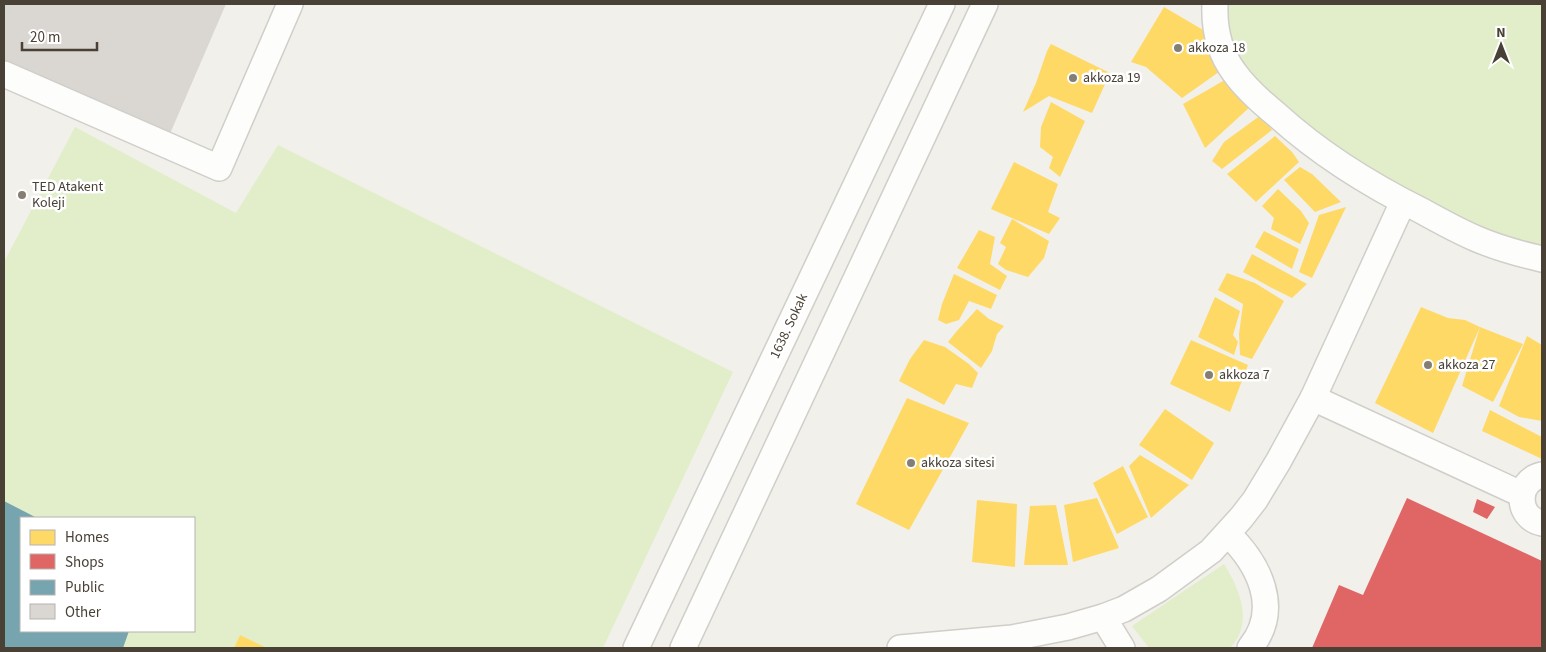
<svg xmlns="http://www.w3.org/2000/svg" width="1546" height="652" viewBox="0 0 1546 652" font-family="'Source Sans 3',sans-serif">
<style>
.green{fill:#e1eec9;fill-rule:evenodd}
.homes{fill:#ffd966}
.shops{fill:#e06666}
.public{fill:#76a5af}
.building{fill:#dad7d2}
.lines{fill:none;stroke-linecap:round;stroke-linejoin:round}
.minor-casing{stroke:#d0cec9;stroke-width:28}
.minor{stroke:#fdfdfc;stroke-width:25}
.poi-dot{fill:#847e75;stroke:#fff;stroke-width:2}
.labels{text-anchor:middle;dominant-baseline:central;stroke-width:5;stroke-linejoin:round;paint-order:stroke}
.poi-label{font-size:14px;fill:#494136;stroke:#fff;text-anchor:start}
.street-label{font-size:14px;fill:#494136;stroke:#fff}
</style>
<rect width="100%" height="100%" fill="#f2f0eb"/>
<g class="green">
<path d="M1215,4H1542V259L1477,239L1253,94Z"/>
<path d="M75,127L236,213L278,145L733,372L603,648H267L240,635L234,648H4V262ZM21,518H194V631H21Z"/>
<path d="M1224,564C1240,590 1254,623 1230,648H1149L1132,626Z"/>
</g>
<g class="homes">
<path d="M1164,7L1210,34L1226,67L1182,98L1146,67L1131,62Z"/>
<path d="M1051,44L1110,73L1092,113L1049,96L1023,112L1036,83L1047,51Z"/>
<path d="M1230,77L1251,106L1205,148L1183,104Z"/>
<path d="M1051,102L1085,121L1060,177L1049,168L1053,157L1040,147L1041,127Z"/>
<path d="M1261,115L1272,130L1222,169L1212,161L1224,142Z"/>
<path d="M1275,136L1292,152L1299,162L1256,202L1227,174Z"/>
<path d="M1014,162L1058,184L1048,212L1060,218L1049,234L991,209Z"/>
<path d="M1300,167L1312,174L1341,202L1315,212L1284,180Z"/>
<path d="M1278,189L1301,211L1309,223L1300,244L1271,229L1274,218L1262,206Z"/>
<path d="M1346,207L1312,278L1299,272L1319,215Z"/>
<path d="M1012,219L1049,241L1044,258L1028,277L1006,270L998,264L1006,247L1000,243Z"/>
<path d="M979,230L995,237L990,264L1007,276L1000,290L957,268Z"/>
<path d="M1264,231L1299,249L1292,269L1255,247Z"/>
<path d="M1252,254L1307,284L1292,298L1270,287L1243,272Z"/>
<path d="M1227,273L1255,283L1284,301L1252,359L1240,355L1239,334L1243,304L1218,290Z"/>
<path d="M954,274L997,295L991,309L969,301L959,320L946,324L938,320L942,304Z"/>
<path d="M1215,297L1240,311L1233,335L1238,342L1234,355L1198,337Z"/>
<path d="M1421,307L1448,318L1465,320L1480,327L1433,433L1375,403Z"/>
<path d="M977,309L989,319L1004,326L997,334L992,351L981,368L948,342L956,332Z"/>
<path d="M1480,327L1523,344L1493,402L1462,386Z"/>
<path d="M1527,336L1542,345V421L1519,417L1499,406Z"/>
<path d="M924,340L945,347L969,364L978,373L972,388L956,384L944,405L899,381L910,359Z"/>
<path d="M1191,340L1248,365L1230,412L1170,384Z"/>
<path d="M907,398L969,423L909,530L856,504Z"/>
<path d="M1165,409L1214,443L1192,480L1139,445Z"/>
<path d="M1490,410L1542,437V459L1482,431Z"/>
<path d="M1140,455L1189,485L1151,518L1129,466Z"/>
<path d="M1123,466L1148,517L1117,534L1093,483Z"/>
<path d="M1097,498L1119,548L1073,562L1064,505Z"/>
<path d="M977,500L1017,504L1015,567L972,562Z"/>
<path d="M1056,505L1068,565H1024L1030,506Z"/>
<path d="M1365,627L1410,648H1354Z"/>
<path d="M240,635L267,648H234Z"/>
</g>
<g class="shops">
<path d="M1407,498L1542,561V648H1312L1339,585L1363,595Z"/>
<path d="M1477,499L1495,507L1487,519L1473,512Z"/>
</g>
<path class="public" d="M4,501L37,518H21V631H129L123,648H4Z"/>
<path class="building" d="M4,4H226L169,136L4,66Z"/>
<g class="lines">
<defs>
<g id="minor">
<path d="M1215,4C1214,28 1219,52 1234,72C1246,89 1261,102 1277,115C1321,155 1370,185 1422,211C1440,221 1458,231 1477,239C1498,248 1520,254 1542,259"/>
<path d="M4,74L219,168L290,4"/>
<path d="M1313,398L1521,494"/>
<path d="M1542,475C1515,481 1516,518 1542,523"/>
<path d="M1228,534C1259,564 1282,609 1250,648"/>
<path d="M1103,617L1122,648"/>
<path d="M636,648L942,4"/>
<path d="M683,648L985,4"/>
<path d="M900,648L1012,638L1068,627L1103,617L1124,609L1159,589L1211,551L1241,518L1255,500L1278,462L1313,398L1403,202"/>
</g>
</defs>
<use href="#minor" class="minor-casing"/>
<use href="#minor" class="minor"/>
</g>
<g class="poi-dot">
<circle cx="1178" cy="48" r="5"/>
<circle cx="1073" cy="78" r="5"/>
<circle cx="22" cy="195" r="5"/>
<circle cx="1428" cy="365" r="5"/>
<circle cx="1209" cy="375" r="5"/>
<circle cx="911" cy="463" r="5"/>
</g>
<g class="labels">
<g class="poi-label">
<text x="1188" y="48">akkoza 18</text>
<text x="1083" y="78">akkoza 19</text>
<text x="32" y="187">TED Atakent<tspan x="32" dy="16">Koleji</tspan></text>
<text x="1438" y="365">akkoza 27</text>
<text x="1219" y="375">akkoza 7</text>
<text x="921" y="463">akkoza sitesi</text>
</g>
<g class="street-label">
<text transform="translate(789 326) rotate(-65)">1638. Sokak</text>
</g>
</g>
<rect width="1546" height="652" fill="none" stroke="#494136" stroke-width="10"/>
<rect x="20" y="517" width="175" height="115" fill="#ffffff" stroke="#b6b3af"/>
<rect x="30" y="530" width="25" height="15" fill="#ffd966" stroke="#b6b3af"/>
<text x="65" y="542" font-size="15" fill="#494136">Homes</text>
<rect x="30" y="554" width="25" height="15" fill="#e06666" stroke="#b6b3af"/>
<text x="65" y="567" font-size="15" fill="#494136">Shops</text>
<rect x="30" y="580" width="25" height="15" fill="#76a5af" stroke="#b6b3af"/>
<text x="65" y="592" font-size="15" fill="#494136">Public</text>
<rect x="30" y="604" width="25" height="15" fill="#dad7d2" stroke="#b6b3af"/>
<text x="65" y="617" font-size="15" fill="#494136">Other</text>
<g transform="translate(1501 45)" stroke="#ffffff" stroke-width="4" paint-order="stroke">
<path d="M0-4L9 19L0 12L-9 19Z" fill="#494136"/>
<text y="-8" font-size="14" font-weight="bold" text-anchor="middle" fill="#494136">N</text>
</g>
<path d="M22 42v8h75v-8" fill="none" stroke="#494136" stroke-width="2.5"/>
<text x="30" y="42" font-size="15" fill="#494136" stroke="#ffffff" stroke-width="4" paint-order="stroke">20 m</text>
</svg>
